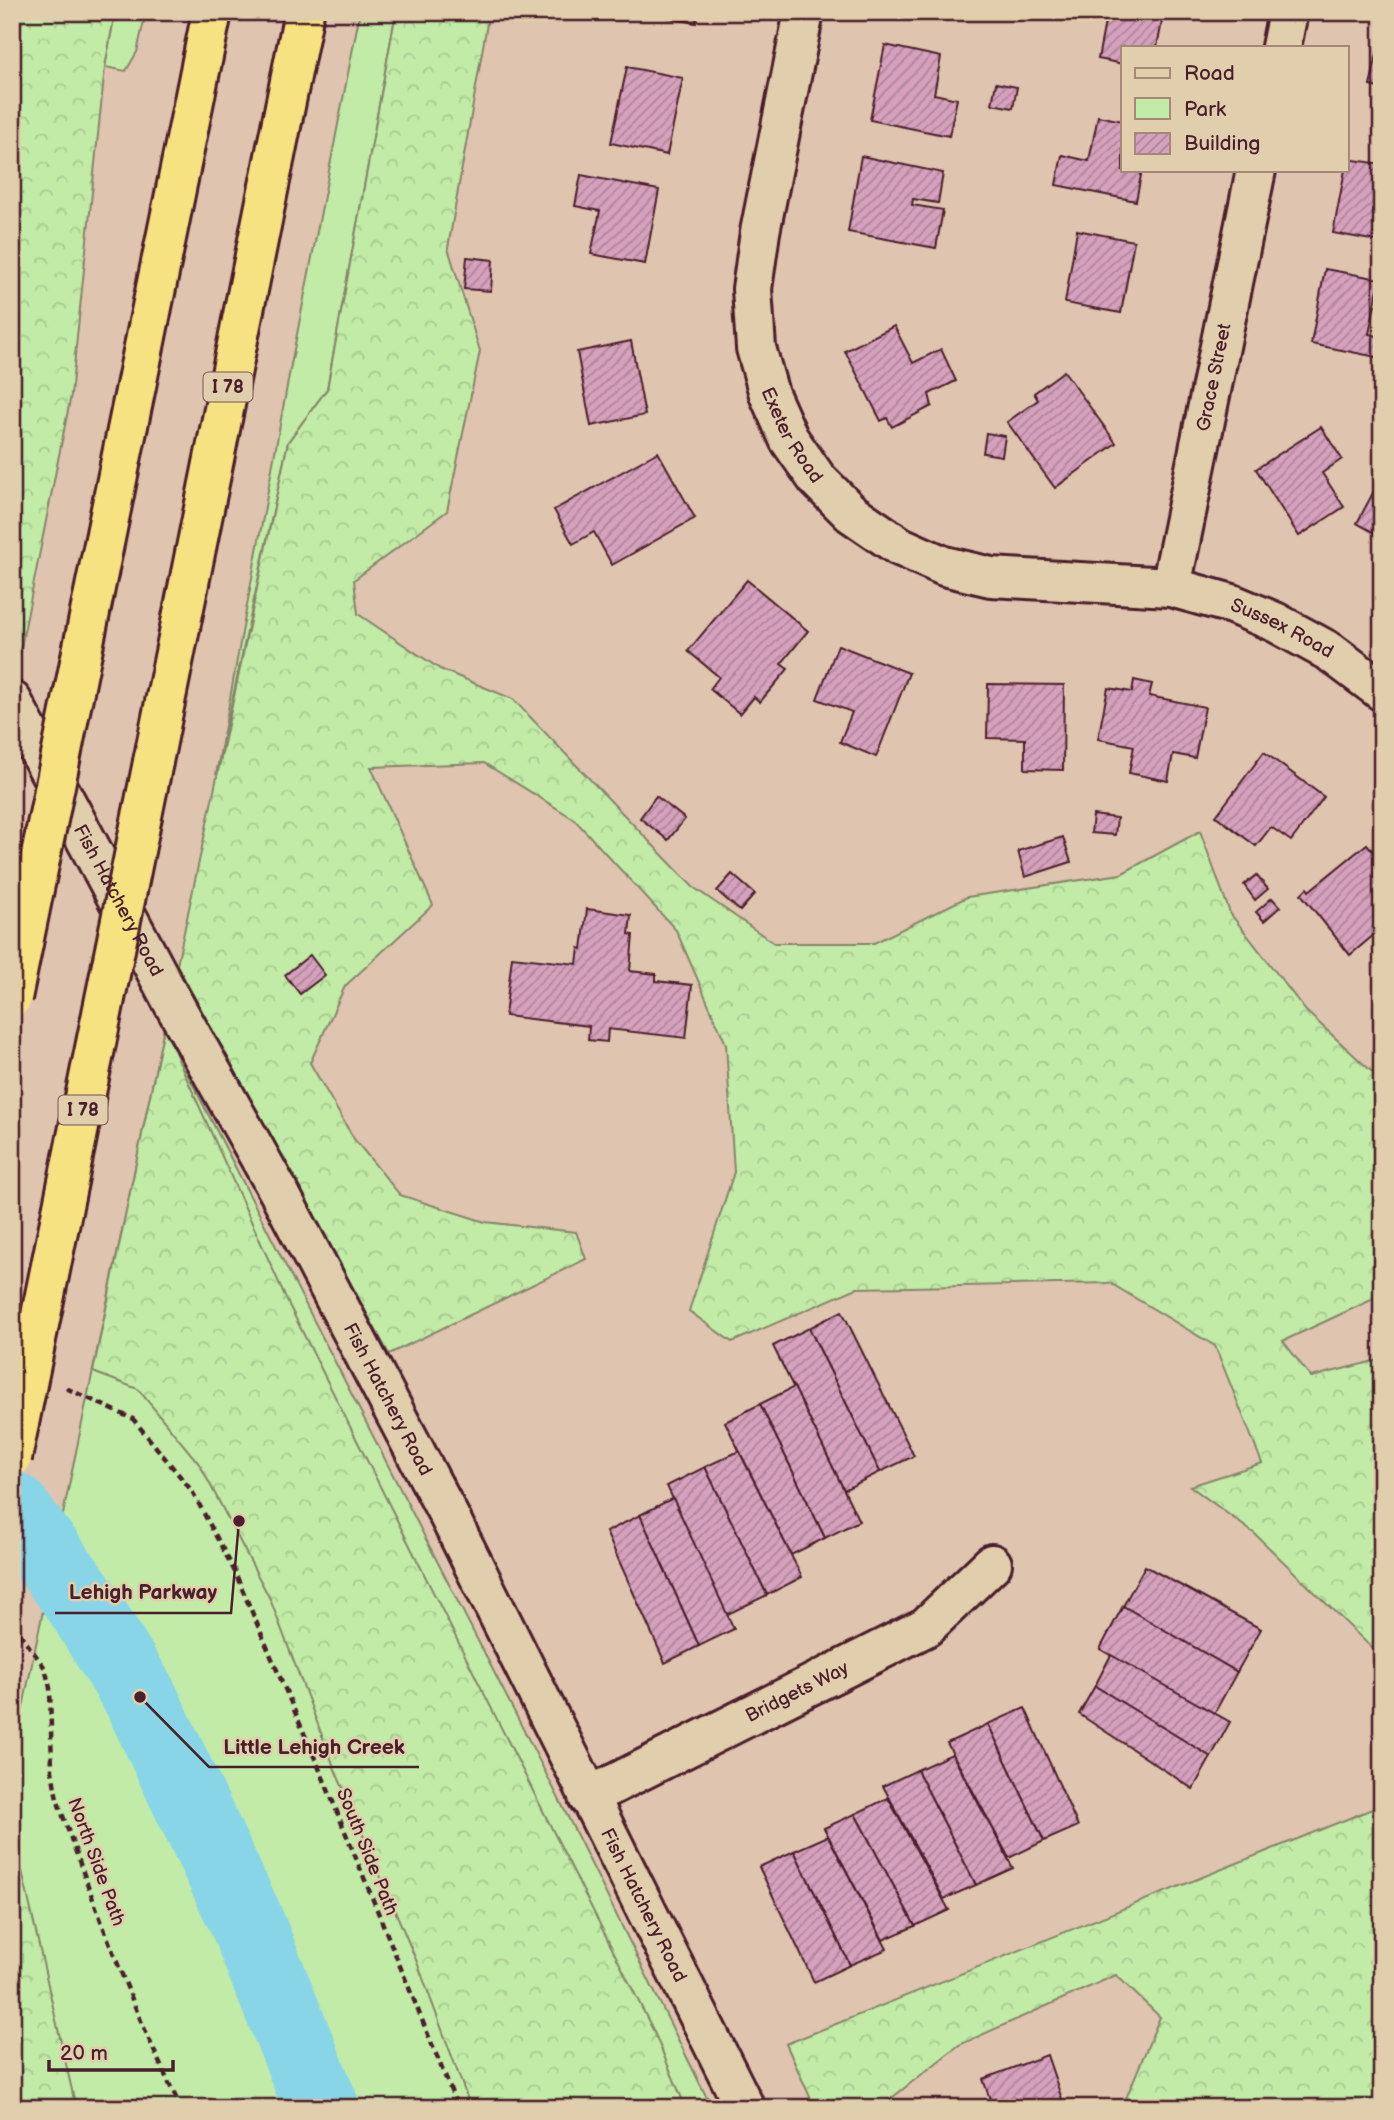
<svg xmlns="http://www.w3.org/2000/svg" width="1394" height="2120" viewBox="0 0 1394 2120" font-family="'Balsamiq Sans',sans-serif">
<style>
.green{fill:#c1eba7;stroke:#868569;stroke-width:2}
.forest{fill:url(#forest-crowns);stroke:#868569;stroke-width:2}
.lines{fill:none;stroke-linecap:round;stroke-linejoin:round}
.river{stroke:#88d5e7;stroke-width:75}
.building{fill:url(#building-hatch);stroke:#4a1f2b;stroke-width:2}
.minor-casing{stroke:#4a1f2b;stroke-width:44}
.tertiary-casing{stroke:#4a1f2b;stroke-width:44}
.motorway-casing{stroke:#4a1f2b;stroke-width:44}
.path{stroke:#4a1f2b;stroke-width:4.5;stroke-dasharray:7 5;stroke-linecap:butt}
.minor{stroke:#e1ceac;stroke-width:38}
.tertiary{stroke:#e1ceac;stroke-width:38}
.motorway{stroke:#f7e281;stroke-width:38}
.motorway-bridge-casing{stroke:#4a1f2b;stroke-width:44;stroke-linecap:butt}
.motorway-bridge{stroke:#f7e281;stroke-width:38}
.labels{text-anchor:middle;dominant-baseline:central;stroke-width:5;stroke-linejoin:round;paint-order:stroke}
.shield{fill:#e1ceac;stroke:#775452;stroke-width:2}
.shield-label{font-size:18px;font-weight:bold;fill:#4a1f2b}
.street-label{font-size:19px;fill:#4a1f2b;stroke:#e1ceac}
.leader{fill:none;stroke:#4a1f2b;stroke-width:2.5}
.callout-dot{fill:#4a1f2b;stroke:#e1ceac;stroke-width:2.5}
.callout-label{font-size:21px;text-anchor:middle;font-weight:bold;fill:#4a1f2b;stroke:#e1ceac;stroke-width:5;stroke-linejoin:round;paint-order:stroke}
</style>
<defs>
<pattern id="forest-crowns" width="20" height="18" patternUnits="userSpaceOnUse" patternTransform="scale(1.75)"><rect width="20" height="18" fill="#c1eba7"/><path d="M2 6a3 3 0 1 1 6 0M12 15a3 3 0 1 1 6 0" fill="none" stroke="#a7c990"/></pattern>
<pattern id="building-hatch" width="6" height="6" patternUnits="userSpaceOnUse" patternTransform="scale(1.75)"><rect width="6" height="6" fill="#d5a1bc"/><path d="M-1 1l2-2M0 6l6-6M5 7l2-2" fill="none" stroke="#af8399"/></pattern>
</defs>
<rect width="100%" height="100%" fill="#dfc5af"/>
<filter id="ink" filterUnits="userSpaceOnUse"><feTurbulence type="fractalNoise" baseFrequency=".0143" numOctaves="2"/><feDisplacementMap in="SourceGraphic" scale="14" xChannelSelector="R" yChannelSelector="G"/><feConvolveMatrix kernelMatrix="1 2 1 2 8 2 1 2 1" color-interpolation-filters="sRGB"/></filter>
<g filter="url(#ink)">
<g class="green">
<path d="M115,12H146L137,52L126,71L105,67Z"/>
<path d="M360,12H396L327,389L288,442L216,775L290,370Z"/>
<path d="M164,1028L560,1801L712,2108H12V1760Z"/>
</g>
<g class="forest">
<path d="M12,12H115L105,67L71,395L20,652L12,639Z"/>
<path d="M396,12H489L448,248L480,351L447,511L354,580L358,614L440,669L513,699L693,887L774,943H874L967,897L1121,874L1200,831L1230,913L1306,1011L1382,1081V1295L1283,1341L1311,1377L1382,1359V1658L1255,1534L1190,1486L1262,1463L1215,1346L1110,1283L857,1288L732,1342L689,1311L734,1172L726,1044L676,930L574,819L484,763L371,767L433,905L345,986L310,1063L354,1139L400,1195L485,1222L576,1232L586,1259L389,1354L177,965L288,442L327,389Z"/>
<path d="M164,1028L289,1305L654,2032L686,2108H471L417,1962L336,1772L270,1599L200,1465L138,1389L93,1372Z"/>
<path d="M1382,1805V2108H1122L1160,2017L1116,1975L959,2045L879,2108H815L786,2044Z"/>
<path d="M12,1827L76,2108H12Z"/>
</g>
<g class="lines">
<path class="river" d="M12,1509L80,1599L140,1697L245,1918L322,2108"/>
</g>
<g class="building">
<path d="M640,12H698L696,23Z"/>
<path d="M1011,12H1027L1026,20L1010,16Z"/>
<path d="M1083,12H1164L1157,47H1123V64L1098,59L1105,22L1082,18Z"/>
<path d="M1382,31V89L1370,86Z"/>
<path d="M885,45L941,57L934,94L957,99L949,136L870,120Z"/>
<path d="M627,67L683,78L667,155L611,143Z"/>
<path d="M996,83L1017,87L1013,108L992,104Z"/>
<path d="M1098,116L1123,121V170H1142L1136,201L1056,185L1062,155L1089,161Z"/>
<path d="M861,156L943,173L938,203L913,199L912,205L943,210L936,248L848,232Z"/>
<path d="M1347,159L1382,164V242L1333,233L1345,170H1347Z"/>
<path d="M581,175L659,190L645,264L591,254L600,211L575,206Z"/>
<path d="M1077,230L1134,241L1121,313L1065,303Z"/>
<path d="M467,257L493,260L491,291L464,289Z"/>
<path d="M1325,269L1380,279L1369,334L1382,337V358L1311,344Z"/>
<path d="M894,326L913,363L941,349L956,381L929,394L932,406L892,427L887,418L881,421L845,351Z"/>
<path d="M631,341L645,415L591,426L577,352Z"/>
<path d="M1064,371L1116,443L1055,488L1007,422L1038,400L1034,393Z"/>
<path d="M1321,427L1342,459L1322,473L1344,507L1299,536L1256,469Z"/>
<path d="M986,433L1005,436L1002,456L983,453Z"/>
<path d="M658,452L695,518L612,565L594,532L573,544L554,510Z"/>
<path d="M1374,491L1382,495V532L1380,536L1357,523Z"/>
<path d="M747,580L808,631L781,664L788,669L760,702L754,697L740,714L710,689L719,677L688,651Z"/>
<path d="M838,645L909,673L876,757L840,742L852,712L817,699Z"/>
<path d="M1134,680L1152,684L1149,696L1205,707L1195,758L1173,754L1168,781L1129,773L1134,746L1098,739L1108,688L1132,692Z"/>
<path d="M988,684L1064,685L1063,770L1025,769V739L987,738Z"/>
<path d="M1264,752L1324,797L1291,841L1271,827L1256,846L1216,816Z"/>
<path d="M656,796L685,819L668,840L640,818Z"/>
<path d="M1093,815L1117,818L1115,835L1091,833Z"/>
<path d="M1063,837L1071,862L1025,877L1018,851Z"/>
<path d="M1367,844L1382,862V928L1350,955L1301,894L1307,888L1309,891Z"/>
<path d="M732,874L755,894L740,911L717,891Z"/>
<path d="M1256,875L1268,889L1255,900L1244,885Z"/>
<path d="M1272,898L1280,907L1264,921L1256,912Z"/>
<path d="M587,909L631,915L629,934L633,935L630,971L656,974V981L692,985L686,1038L608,1029L607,1042L588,1040L589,1026L505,1016L512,957L577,964L579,948L582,949Z"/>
<path d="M310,955L325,975L300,994L285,975Z"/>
<path d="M842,1311L914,1456L880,1472L809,1328Z"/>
<path d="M809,1328L880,1472L844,1490L773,1346Z"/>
<path d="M794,1387L859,1521L825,1538L760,1404Z"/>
<path d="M760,1404L825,1538L791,1555L725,1422Z"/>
<path d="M739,1451L802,1577L767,1595L705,1467Z"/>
<path d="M705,1467L767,1595L726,1615L667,1486Z"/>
<path d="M673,1498L734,1629L699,1646L640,1515Z"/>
<path d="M640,1515L699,1646L665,1663L606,1532Z"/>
<path d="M1145,1566L1261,1629L1237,1672L1123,1606Z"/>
<path d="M1123,1606L1237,1672L1214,1714L1100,1649Z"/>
<path d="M1111,1655L1230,1722L1211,1757L1095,1686Z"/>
<path d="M1095,1686L1211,1757L1193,1789L1079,1714Z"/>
<path d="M1025,1708L1078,1826L1044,1841L988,1724Z"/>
<path d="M988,1724L1044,1841L1009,1858L947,1743Z"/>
<path d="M952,1754L1013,1868L976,1885L917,1770Z"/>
<path d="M917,1770L976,1885L944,1899L883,1786Z"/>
<path d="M888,1798L949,1910L915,1926L855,1814Z"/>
<path d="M855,1814L915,1926L883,1940L824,1828Z"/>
<path d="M828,1836L887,1949L850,1965L794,1851Z"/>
<path d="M794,1851L850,1965L814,1982L759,1867Z"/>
<path d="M1047,2055L1065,2108H993L983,2079Z"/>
</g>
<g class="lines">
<defs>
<g id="minor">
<path id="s1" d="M804,12L760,232L752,289L756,348L769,394L789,439L817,479L851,513L899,546L944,566L991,577L1171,587L1232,604L1275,622L1330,652L1382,691"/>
<path d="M1281,47L1288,12"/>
<path id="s2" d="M1171,587L1256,170"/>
<path id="s3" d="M588,1797L926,1627L992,1564"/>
</g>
<g id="tertiary">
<path id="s4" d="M12,701L171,999L280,1194L449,1516L745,2108"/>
</g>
<g id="motorway">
<path d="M82,652L212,12"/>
<path d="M153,762L304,12"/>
</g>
</defs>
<use href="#minor" class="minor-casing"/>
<use href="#tertiary" class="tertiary-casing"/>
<use href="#motorway" class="motorway-casing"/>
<g class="path">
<path d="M66,1388L133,1419L192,1491L234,1570L322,1775L458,2108"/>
<path d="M12,1623L45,1668L50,1688L52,1771L57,1799C94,1904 132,2009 181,2108"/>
</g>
<use href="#minor" class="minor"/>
<use href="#tertiary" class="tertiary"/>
<use href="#motorway" class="motorway"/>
<defs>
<g id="motorway-bridge">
<path d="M12,998L82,652"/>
<path d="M12,1458L153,762"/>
</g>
</defs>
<use href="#motorway-bridge" class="motorway-bridge-casing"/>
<use href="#motorway-bridge" class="motorway-bridge"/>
</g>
</g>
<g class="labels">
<g class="shield">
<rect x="203.5" y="372.5" width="49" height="29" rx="5"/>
<rect x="58.5" y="1095.5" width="49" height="29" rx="5"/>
</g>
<g class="shield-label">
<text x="228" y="387">I 78</text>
<text x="83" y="1110">I 78</text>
</g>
<g class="street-label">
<text stroke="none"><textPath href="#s2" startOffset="214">Grace Street</textPath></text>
<text stroke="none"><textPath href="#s1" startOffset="436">Exeter Road</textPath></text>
<text stroke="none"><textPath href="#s1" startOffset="990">Sussex Road</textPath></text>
<text stroke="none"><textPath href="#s4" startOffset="226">Fish Hatchery Road</textPath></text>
<text stroke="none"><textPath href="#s4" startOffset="793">Fish Hatchery Road</textPath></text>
<text stroke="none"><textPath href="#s3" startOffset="234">Bridgets Way</textPath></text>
<text transform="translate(367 1852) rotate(68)">South Side Path</text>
<text transform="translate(96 1862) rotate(70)">North Side Path</text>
<text stroke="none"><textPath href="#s4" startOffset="1360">Fish Hatchery Road</textPath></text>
</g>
</g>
<path class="leader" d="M239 1521L231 1613H55M140 1697L209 1767H419"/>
<g class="callout-dot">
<circle cx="239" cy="1521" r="7"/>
<circle cx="140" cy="1697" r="7"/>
</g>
<g class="callout-label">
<text x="143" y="1599">Lehigh Parkway</text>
<text x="314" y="1754">Little Lehigh Creek</text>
</g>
<rect width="1394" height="2120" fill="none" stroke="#e1ceac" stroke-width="42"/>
<rect x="21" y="21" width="1352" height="2078" fill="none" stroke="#4a1f2b" stroke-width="2.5" filter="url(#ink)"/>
<rect x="1121" y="46" width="228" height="126" fill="#e1ceac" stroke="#a58878" stroke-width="2"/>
<rect x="1135" y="68" width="35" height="10" fill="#e1ceac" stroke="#a58878" stroke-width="2"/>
<text x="1184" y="80" font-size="21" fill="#4a1f2b">Road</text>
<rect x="1135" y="98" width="35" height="21" fill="#c1eba7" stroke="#a58878" stroke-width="2"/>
<text x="1184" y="116" font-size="21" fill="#4a1f2b">Park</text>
<rect x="1135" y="133" width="35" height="21" fill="url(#building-hatch)" stroke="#a58878" stroke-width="2"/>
<text x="1184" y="150" font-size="21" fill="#4a1f2b">Building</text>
<path d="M49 2060v10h124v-10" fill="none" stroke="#4a1f2b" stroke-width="3.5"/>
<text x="60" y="2060" font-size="21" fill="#4a1f2b" stroke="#e1ceac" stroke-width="5" paint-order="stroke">20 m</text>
</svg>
